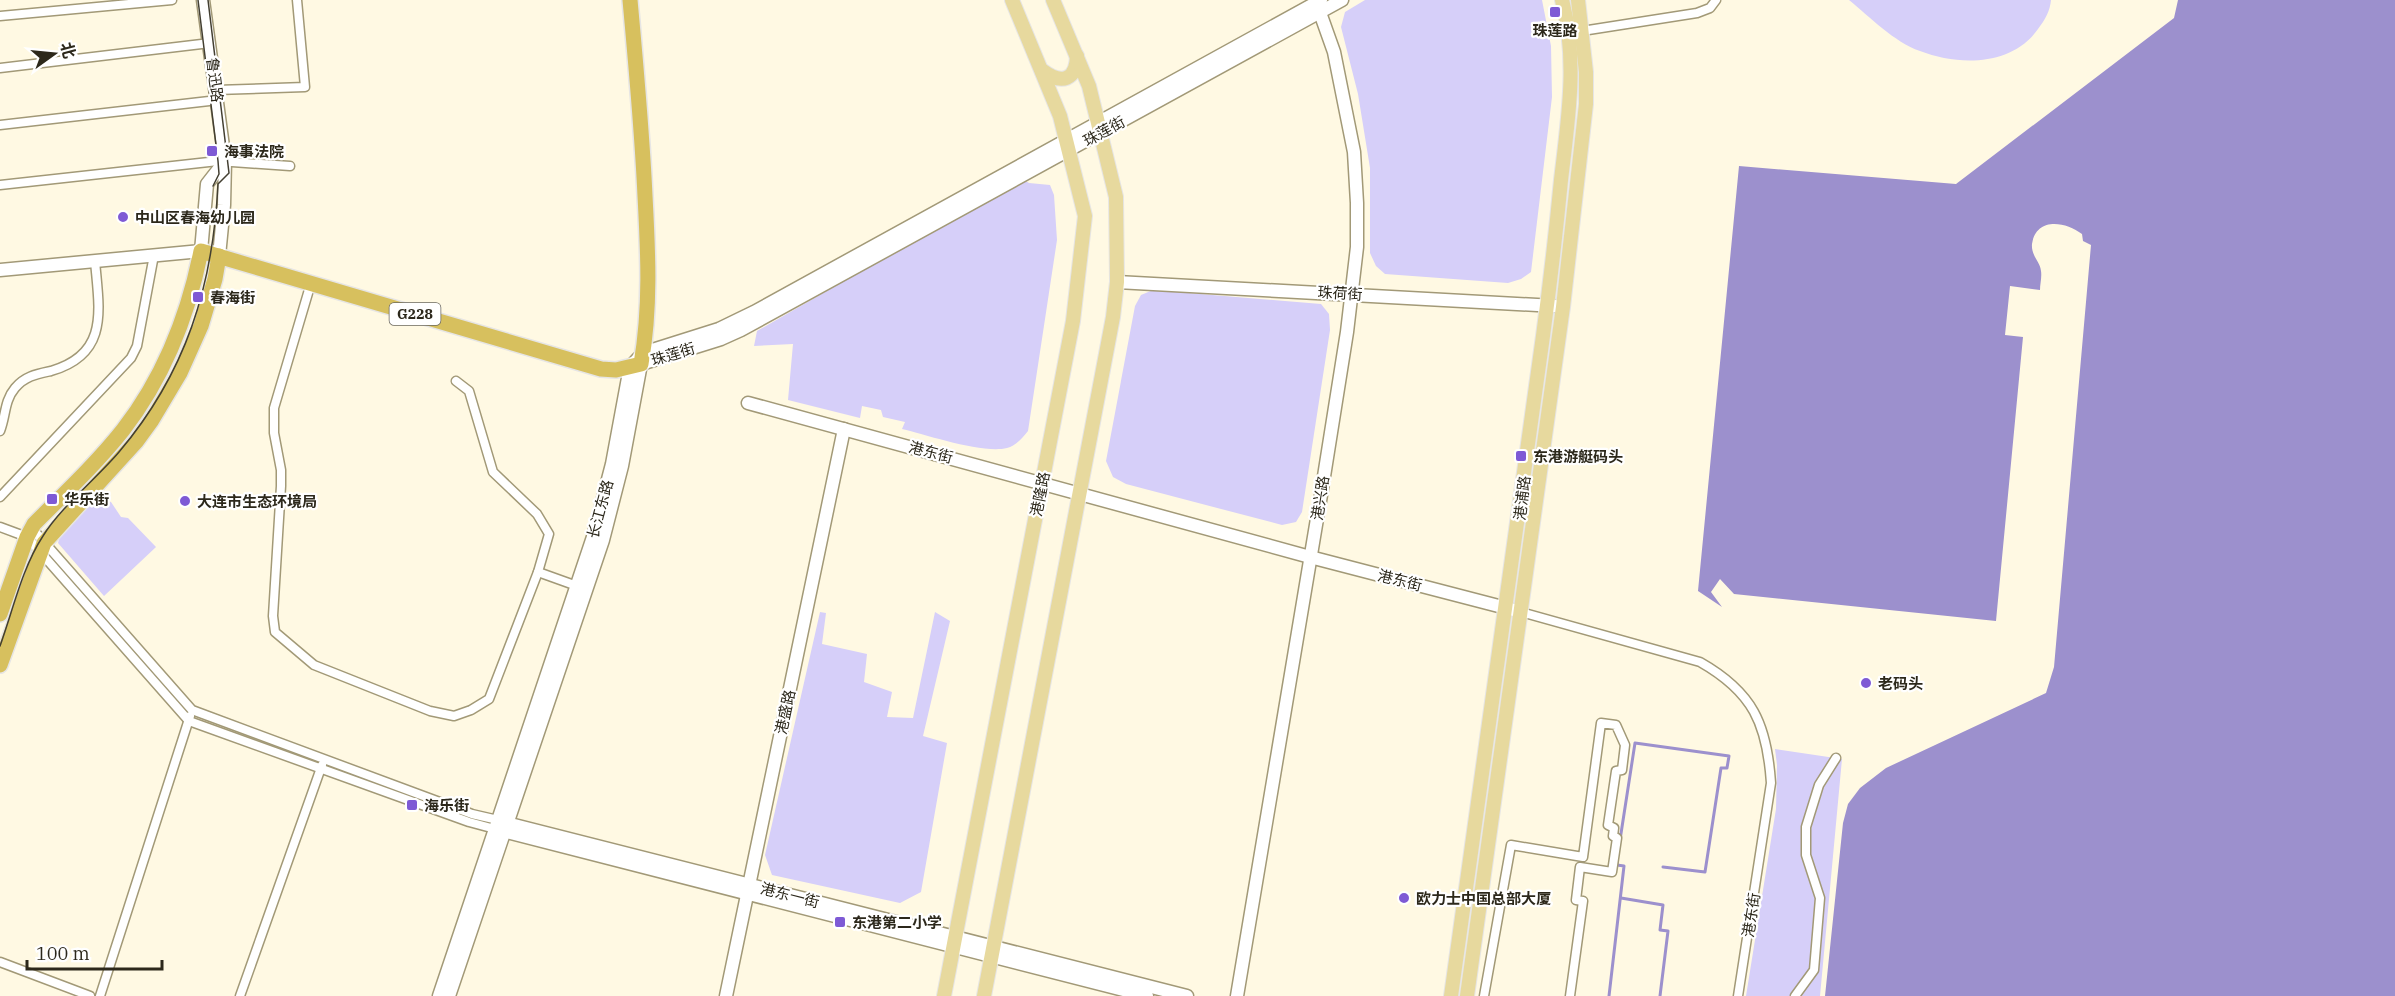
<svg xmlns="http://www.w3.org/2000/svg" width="2395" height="996" viewBox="0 0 2395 996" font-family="'IBM Plex Serif','Noto Sans SC',serif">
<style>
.green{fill:#d6cff9}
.water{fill:#9c90cd}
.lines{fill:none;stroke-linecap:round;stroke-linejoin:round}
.stream{stroke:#9c90cd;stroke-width:3}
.street-casing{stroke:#a29977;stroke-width:11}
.secondary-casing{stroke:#a29977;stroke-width:15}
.primary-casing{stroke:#e6e5e4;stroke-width:16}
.highway-casing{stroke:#e6e5e4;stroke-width:18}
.street{stroke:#fff;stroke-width:8}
.secondary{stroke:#fff;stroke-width:12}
.primary{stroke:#e7d99e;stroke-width:14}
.highway{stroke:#d7c05e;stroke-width:15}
.tram{stroke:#433f31;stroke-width:1.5}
.poi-dot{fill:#7e5ad5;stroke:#fff;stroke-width:2}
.labels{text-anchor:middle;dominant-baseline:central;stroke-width:4.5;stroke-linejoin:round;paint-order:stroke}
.shield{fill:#fff;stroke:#6b685f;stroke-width:1.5}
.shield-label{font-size:14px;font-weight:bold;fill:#2c281b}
.poi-label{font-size:15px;font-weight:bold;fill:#2c281b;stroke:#fff;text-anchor:start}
.street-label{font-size:15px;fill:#2c281b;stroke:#fff}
</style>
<rect width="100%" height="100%" fill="#fff9e3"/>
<g class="green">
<path d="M1365,0H1542L1551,46L1552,97L1531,272L1521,279L1508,283L1385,274L1376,266L1370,253V168L1358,94L1341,27L1345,12Z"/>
<path d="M1849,0H2051C2050,11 2045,20 2038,29C2012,66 1959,66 1920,51C1894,42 1870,17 1849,0Z"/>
<path d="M1022,179L1029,183L1050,185L1054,195L1057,240L1028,431C1022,438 1017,445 1007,448C983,454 927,435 902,429L905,422L883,417L881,410L862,406L860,418L788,400L793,344L754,346L757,331Z"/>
<path d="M1153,290L1321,304L1329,314L1330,330L1302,512L1296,522L1282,525L1126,484L1113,477L1106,461L1135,306L1141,295Z"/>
<path d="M102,499L111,502L121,517L128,518L156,547L104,596L58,543C62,524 85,508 102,499Z"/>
<path d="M820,612L826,613L822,644L867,654L864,682L892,692L887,717L913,718L935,612L950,621L923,736L947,743L921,892L900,903L772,875L765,855Z"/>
<path d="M1775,749L1842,759L1820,996H1746L1776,809L1777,765Z"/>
</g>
<path class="water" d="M2178,0H2395V996H1825L1843,823L1848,804L1860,788L1886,768L2046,693L2054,667L2091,245L2083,241L2082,234C2065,221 2036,217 2032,244C2031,256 2040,261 2041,271C2042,277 2040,284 2040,290L2010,286L2005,335L2023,337L1996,621L1734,594L1720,579L1711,592L1722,607L1698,591L1739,166L1956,184L2174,18Z"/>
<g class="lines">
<g class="stream">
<path d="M1620,840L1635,743L1729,756L1727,768H1721L1705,872L1663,867"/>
<path d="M1621,898L1663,905L1660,930L1668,931L1660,996"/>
<path d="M1609,996L1624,866L1617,865V862"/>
</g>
<defs>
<g id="street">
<path d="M0,16L172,0"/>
<path d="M1582,31L1697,13L1710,8L1716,0"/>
<path d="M0,68L210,43"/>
<path d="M216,90L305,87L297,0"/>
<path d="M0,125L218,100"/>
<path d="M0,185L218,161L290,166"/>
<path d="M311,283L274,408V433L281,470V486L273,616L275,632L314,665L430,711L454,716L471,710L489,699L538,572L549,534L537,514L493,472L469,391L456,381"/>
<path d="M0,431C6,416 4,401 15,388C25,376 37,374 51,371C110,354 99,309 95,261"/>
<path d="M0,497L131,358L137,346L154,255"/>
<path d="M0,527L27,537L37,534L192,710L472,814L498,820"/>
<path d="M27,537L189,721L469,822L495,829"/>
<path d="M538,572L577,586"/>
<path d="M1521,612L1700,662C1753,692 1767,724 1771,783L1738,996"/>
<path d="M0,962L90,996"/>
<path d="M100,996L190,716"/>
<path d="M240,996L322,765"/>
<path d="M1484,996L1511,845L1583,857L1601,723L1616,725L1625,745L1622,770L1616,771L1608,825L1614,828L1613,836L1617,838L1612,872L1580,867L1576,900L1583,901L1570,996"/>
<path d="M1795,996L1814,970L1820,898L1806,855V827L1819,785L1836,758"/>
</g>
<g id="secondary">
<path d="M203,0L225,161L224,205L219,256"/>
<path d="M0,270L201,251L207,184L225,161"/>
<path d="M1117,282L1555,306"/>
<path d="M748,403L1310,557L1514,610"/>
<path d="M502,822L1187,996"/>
<path d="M499,830L1147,996"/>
<path d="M439,996L593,537L612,464L630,367L643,353L719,329L754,312L1321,0"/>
<path d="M449,996L603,540L622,466L641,364L721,339L741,330L1342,0"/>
<path d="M726,996L844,429"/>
<path d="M1237,996L1322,489L1347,332L1357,247V203L1354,152L1334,52L1318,7"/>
</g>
<g id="primary">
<path d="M1043,71C1062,85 1076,80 1077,56"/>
<path d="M944,996L1073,321L1085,216L1060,116L1012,0"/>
<path d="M984,996L1113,317L1117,282L1116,197L1089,86L1053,0"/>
<path d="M1451,996C1483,776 1514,556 1543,336C1550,284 1556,232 1561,180C1568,120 1578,60 1562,0"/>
<path d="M1467,996L1563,307L1586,104V72L1578,0"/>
</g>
<g id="highway">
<path d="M0,614L27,537L34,524C64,494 96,464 123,430C164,377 188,316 201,251L601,369L616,370L641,364C651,307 648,252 645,196C642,130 636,65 630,0"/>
<path d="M0,665L44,543L136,442L152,420L180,373L201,326L215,279L219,256"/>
</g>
</defs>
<use href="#street" class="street-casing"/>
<use href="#secondary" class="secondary-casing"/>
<use href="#primary" class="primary-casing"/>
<use href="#highway" class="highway-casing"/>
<use href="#street" class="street"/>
<use href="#secondary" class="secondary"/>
<use href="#primary" class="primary"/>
<use href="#highway" class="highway"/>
<g class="tram">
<path d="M198,0L218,161L219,174L213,186"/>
<path d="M0,646C13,610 22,568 43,536C60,508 97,478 119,452C186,373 213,286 218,184L229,173L208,0"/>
</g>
</g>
<g class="poi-dot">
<rect x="1549" y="6" width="12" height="12" rx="3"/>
<rect x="206" y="145" width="12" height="12" rx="3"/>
<circle cx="123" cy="217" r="6"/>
<rect x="192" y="291" width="12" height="12" rx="3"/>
<rect x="1515" y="450" width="12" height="12" rx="3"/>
<rect x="46" y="493" width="12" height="12" rx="3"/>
<circle cx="185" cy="501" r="6"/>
<circle cx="1866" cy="683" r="6"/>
<rect x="406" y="799" width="12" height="12" rx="3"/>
<circle cx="1404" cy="898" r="6"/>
<rect x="834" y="916" width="12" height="12" rx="3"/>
</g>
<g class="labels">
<rect class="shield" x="389.5" y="303" width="51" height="22" rx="4.5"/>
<g class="shield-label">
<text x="415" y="314">G228</text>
</g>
<g class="poi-label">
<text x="1555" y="30" text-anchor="middle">珠莲路</text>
<text x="224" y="151">海事法院</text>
<text x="135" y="217">中山区春海幼儿园</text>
<text x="210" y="297">春海街</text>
<text x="1533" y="456">东港游艇码头</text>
<text x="64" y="499">华乐街</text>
<text x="197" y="501">大连市生态环境局</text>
<text x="1878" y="683">老码头</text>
<text x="424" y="805">海乐街</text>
<text x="1416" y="898">欧力士中国总部大厦</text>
<text x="852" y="922">东港第二小学</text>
</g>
<g class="street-label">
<text transform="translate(215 80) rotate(83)">鲁迅路</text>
<text transform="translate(1104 131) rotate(-29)">珠莲街</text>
<text transform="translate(1340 293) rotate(3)">珠荷街</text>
<text transform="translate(673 354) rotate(-17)">珠莲街</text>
<text transform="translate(931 452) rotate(15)">港东街</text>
<text transform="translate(1040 494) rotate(-79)">港隆路</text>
<text transform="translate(1320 498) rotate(-81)">港兴路</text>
<text transform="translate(1522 498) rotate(-83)">港浦路</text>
<text transform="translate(600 509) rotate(-75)">长江东路</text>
<text transform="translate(1400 580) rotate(14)">港东街</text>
<text transform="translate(785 712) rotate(-78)">港盛路</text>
<text transform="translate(790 895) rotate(14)">港东一街</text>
<text transform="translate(1751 915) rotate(-81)">港东街</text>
</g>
</g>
<g transform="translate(54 54) rotate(75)" stroke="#ffffff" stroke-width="4.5" paint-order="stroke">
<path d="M0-4.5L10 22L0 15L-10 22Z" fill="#2c281b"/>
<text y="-9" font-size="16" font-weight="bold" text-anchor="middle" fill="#2c281b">北</text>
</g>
<path d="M27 960v9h135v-9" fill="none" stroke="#2c281b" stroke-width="3"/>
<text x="36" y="960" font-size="18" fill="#2c281b" stroke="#ffffff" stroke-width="4.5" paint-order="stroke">100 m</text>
</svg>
